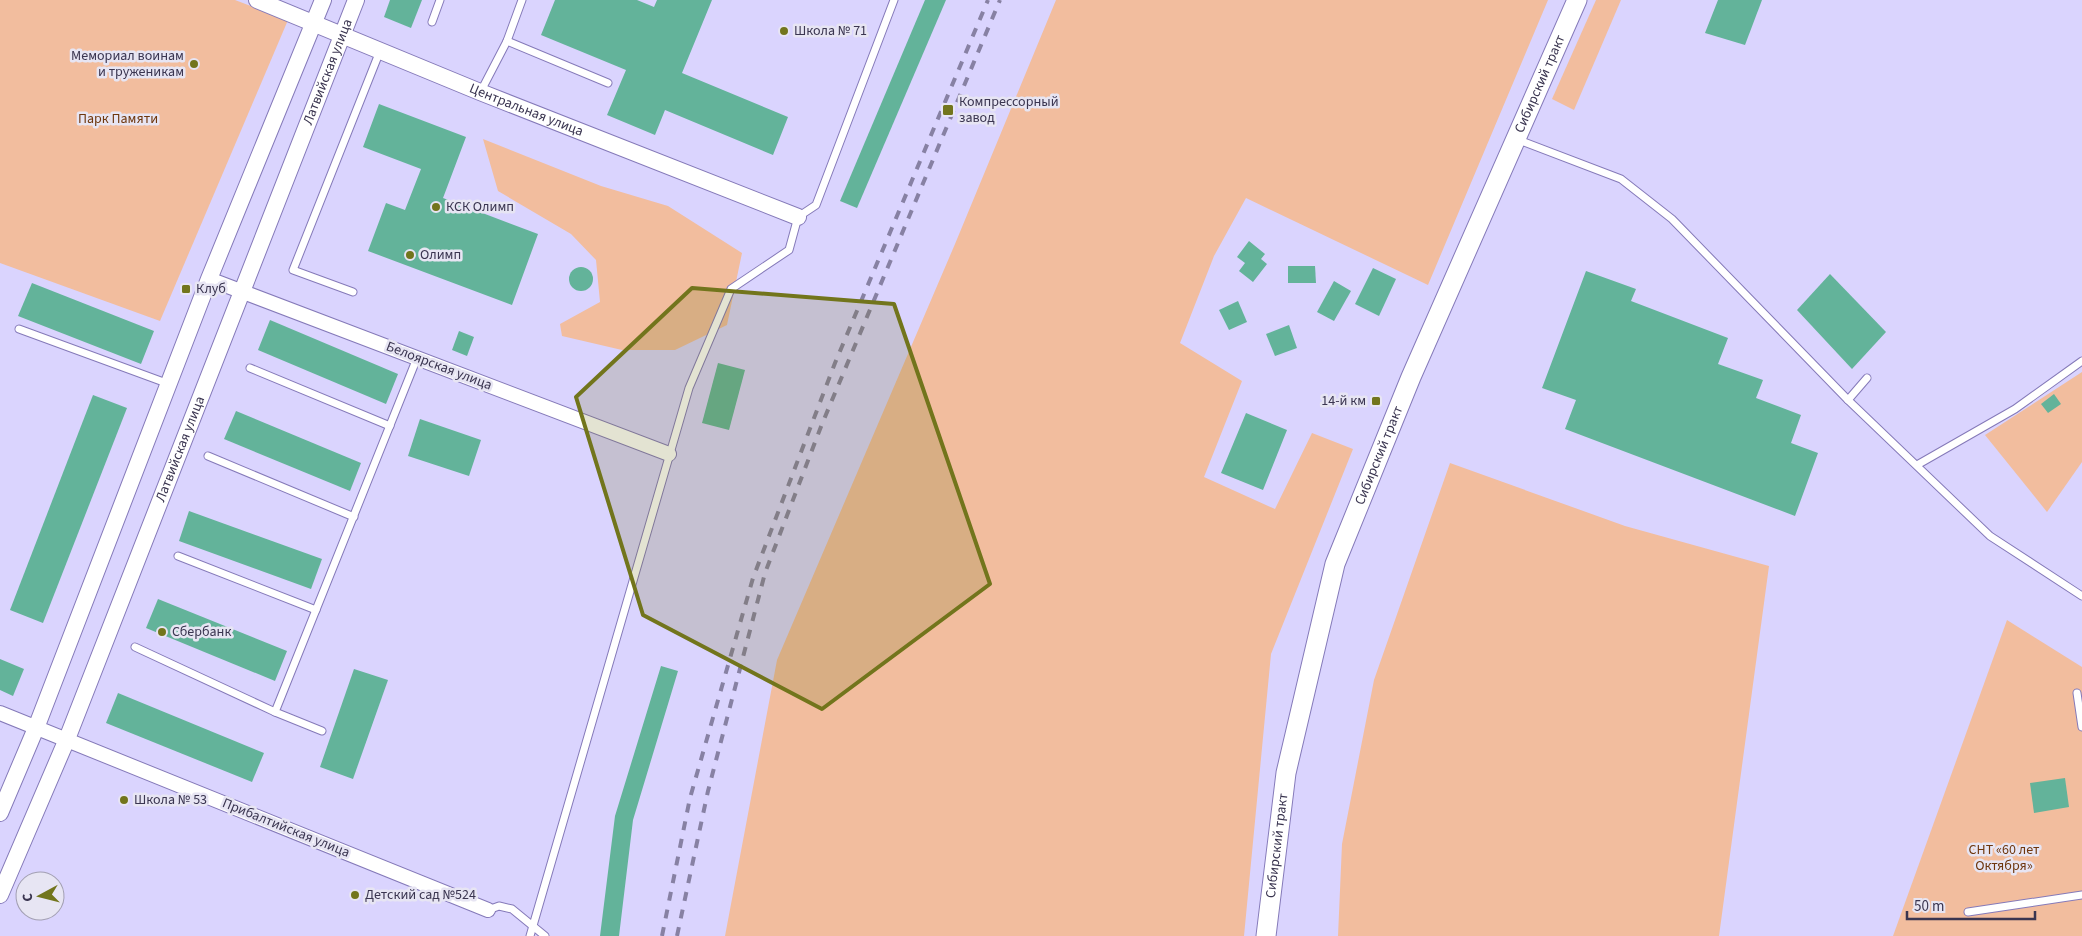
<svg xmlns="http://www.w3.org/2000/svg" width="2082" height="936" viewBox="0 0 2082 936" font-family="'Source Sans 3',sans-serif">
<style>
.green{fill:#f2bd9e}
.building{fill:#63b39a}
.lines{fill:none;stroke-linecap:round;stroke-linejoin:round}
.service-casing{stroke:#857ab9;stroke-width:9}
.minor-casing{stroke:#857ab9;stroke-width:16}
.tertiary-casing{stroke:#857ab9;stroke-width:18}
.secondary-casing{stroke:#857ab9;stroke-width:21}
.service{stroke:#fff;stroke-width:7}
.minor{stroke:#fff;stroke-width:14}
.tertiary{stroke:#fff;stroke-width:16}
.secondary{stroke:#fff;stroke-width:19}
.rail{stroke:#8781a3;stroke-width:4;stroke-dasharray:9 9;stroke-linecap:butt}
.marked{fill:#72751c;fill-opacity:0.2;stroke:#72751c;stroke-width:4;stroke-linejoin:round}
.poi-dot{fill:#72751c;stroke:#e7e5f3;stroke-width:2}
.labels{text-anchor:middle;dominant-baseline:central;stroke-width:5;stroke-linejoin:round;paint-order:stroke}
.poi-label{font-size:14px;fill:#3a3550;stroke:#e7e5f3;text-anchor:start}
.street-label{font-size:14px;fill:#3a3550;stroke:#e7e5f3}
.park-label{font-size:14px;fill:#6e360d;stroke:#e7e5f3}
</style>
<rect width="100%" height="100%" fill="#dad4fe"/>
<g class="green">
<path d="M0,0H235L288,20L160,321L0,263Z"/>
<path d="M1056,0H1548L1428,285L1246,198L1214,256L1180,343L1242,381L1204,477L1275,509L1312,433L1353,449L1271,654L1244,936H725L777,660L955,244Z"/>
<path d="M1596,0H1621L1574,110L1552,99Z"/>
<path d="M483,139L601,186L668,206L742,253L727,325L675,350H622L562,336L560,324L600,302L596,260L571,234L498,191Z"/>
<path d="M2082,372V462L2047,512L1985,435Z"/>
<path d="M1450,463L1625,526L1769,566L1719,936H1338L1342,844L1374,680Z"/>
<path d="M2007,620L2082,667V936H1893Z"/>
</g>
<g class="building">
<path d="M390,0H422L411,28L384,17Z"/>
<path d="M555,0H637L654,7L657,0H712L682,73L788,117L773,155L665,110L655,135L607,115L626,70L541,35Z"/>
<path d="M925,0H946L857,208L840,201Z"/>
<path d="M1718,0H1762L1745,45L1705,33Z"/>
<path d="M379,104L466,137L443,198L538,234L512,305L368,251L386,203L405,210L421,169L363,147Z"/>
<path d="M1249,241L1265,254L1261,259L1267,264L1253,282L1239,271L1245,263L1237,257Z"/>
<path d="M1288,266H1315L1316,283H1288Z"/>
<circle cx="581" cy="279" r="12"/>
<path d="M1373,268L1396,279L1379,316L1355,304Z"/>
<path d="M1586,271L1636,289L1631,301L1728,338L1718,364L1763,380L1756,398L1801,415L1791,443L1818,453L1795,516L1565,429L1576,400L1542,388Z"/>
<path d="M1830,274L1886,332L1852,369L1797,310Z"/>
<path d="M1334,281L1351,291L1334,321L1317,312Z"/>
<path d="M32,283L154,331L141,364L18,316Z"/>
<path d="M1238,301L1247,322L1229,330L1219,310Z"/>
<path d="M270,320L398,374L386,404L258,350Z"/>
<path d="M1289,325L1297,348L1275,356L1266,334Z"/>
<path d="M459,331L474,337L467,356L452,350Z"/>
<path d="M718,363L745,370L729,430L702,423Z"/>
<path d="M2054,394L2061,404L2048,413L2041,404Z"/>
<path d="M93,395L127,408L43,623L10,610Z"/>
<path d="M236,411L361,463L350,491L224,439Z"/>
<path d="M1246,413L1287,430L1263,490L1221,473Z"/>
<path d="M420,419L481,440L469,476L408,456Z"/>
<path d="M189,511L322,559L311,589L179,541Z"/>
<path d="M158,599L287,651L275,681L146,628Z"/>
<path d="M0,659L24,669L13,696L0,690Z"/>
<path d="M661,666L678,671L633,820L619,936H600L615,816Z"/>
<path d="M354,669L388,680L353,779L320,767Z"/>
<path d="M118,693L264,753L252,782L106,723Z"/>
<path d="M2065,778L2069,807L2034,813L2030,783Z"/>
</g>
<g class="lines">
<defs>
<g id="service">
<path d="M432,22L440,0"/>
<path d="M507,41L608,83"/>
<path d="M481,91L507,41L522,0"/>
<path d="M1516,139L1621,179L1672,219L1848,400L1990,536L2082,596"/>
<path d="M353,292L293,270L380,51"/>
<path d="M19,329L169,384"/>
<path d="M250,368L390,426"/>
<path d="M1848,400L1867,378"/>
<path d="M208,456L354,517"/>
<path d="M1917,465L2015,409L2082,361"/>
<path d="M178,556L316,610"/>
<path d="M135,647L275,712"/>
<path d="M2077,693L2082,727"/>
<path d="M322,731L275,712L417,358"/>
<path d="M488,910L499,906L512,909L545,936"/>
<path d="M1968,912L2082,895"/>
<path d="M530,936L689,388L731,289L789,250L798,217L816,205L894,0"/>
</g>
<g id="minor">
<path d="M209,279L669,454"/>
<path d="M0,713L488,910"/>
</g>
<g id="tertiary">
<path id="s1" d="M257,0L480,92L798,217"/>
<path d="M0,813L36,728L209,279L323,0"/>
<path id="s2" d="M0,895L67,739L356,0"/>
</g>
<g id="secondary">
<path id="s3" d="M1266,936L1286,773L1335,564L1411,377L1577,0"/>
</g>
</defs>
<use href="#service" class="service-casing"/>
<use href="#minor" class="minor-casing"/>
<use href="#tertiary" class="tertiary-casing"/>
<use href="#secondary" class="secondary-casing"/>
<use href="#service" class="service"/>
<use href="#minor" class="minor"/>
<use href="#tertiary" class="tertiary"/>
<use href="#secondary" class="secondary"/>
<g class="rail">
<path d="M662,936L690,798L753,578L835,363L988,0"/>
<path d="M677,936L708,791L765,573L822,424L1000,0"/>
</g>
</g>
<path class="marked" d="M692,288L894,304L990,584L822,709L643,615L576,397Z"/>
<g class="poi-dot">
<circle cx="784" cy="31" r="5"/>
<circle cx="194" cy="64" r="5"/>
<rect x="942" y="104" width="12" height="12" rx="2.5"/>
<circle cx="436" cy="207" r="5"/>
<circle cx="410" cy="255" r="5"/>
<rect x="181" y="284" width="10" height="10" rx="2.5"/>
<rect x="1371" y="396" width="10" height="10" rx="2.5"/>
<circle cx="162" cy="632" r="5"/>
<circle cx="124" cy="800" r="5"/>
<circle cx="355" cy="895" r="5"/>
</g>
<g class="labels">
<g class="poi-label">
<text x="794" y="31">Школа № 71</text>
<text x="184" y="56" text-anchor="end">Мемориал воинам<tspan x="184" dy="16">и труженикам</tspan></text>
<text x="959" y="102">Компрессорный<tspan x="959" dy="16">завод</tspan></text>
<text x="446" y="207">КСК Олимп</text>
<text x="420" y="255">Олимп</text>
<text x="196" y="289">Клуб</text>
<text x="1366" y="401" text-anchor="end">14-й км</text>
<text x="172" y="632">Сбербанк</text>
<text x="134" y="800">Школа № 53</text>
<text x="365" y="895">Детский сад №524</text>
</g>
<g class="street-label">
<text stroke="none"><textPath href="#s2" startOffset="886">Латвийская улица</textPath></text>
<text stroke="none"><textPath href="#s3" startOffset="901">Сибирский тракт</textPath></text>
<text stroke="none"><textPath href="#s1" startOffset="291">Центральная улица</textPath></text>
<text transform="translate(439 366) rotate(21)">Белоярская улица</text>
<text stroke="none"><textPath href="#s2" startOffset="481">Латвийская улица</textPath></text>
<text stroke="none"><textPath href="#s3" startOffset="496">Сибирский тракт</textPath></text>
<text transform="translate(286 828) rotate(22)">Прибалтийская улица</text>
<text stroke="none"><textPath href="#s3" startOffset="91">Сибирский тракт</textPath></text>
</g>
<g class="park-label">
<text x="118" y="119">Парк Памяти</text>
<text x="2004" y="850">СНТ «60 лет<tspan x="2004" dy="16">Октября»</tspan></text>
</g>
</g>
<g transform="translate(40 896) rotate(263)"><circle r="24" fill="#e7e5f3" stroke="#a29fb2"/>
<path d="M0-4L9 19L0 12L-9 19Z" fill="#72751c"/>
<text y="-8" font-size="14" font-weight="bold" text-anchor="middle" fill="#3a3550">С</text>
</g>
<path d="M1907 911v8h128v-8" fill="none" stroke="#3a3550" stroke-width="2.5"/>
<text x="1914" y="911" font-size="15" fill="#3a3550" stroke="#e7e5f3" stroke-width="4" paint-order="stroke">50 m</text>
</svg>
